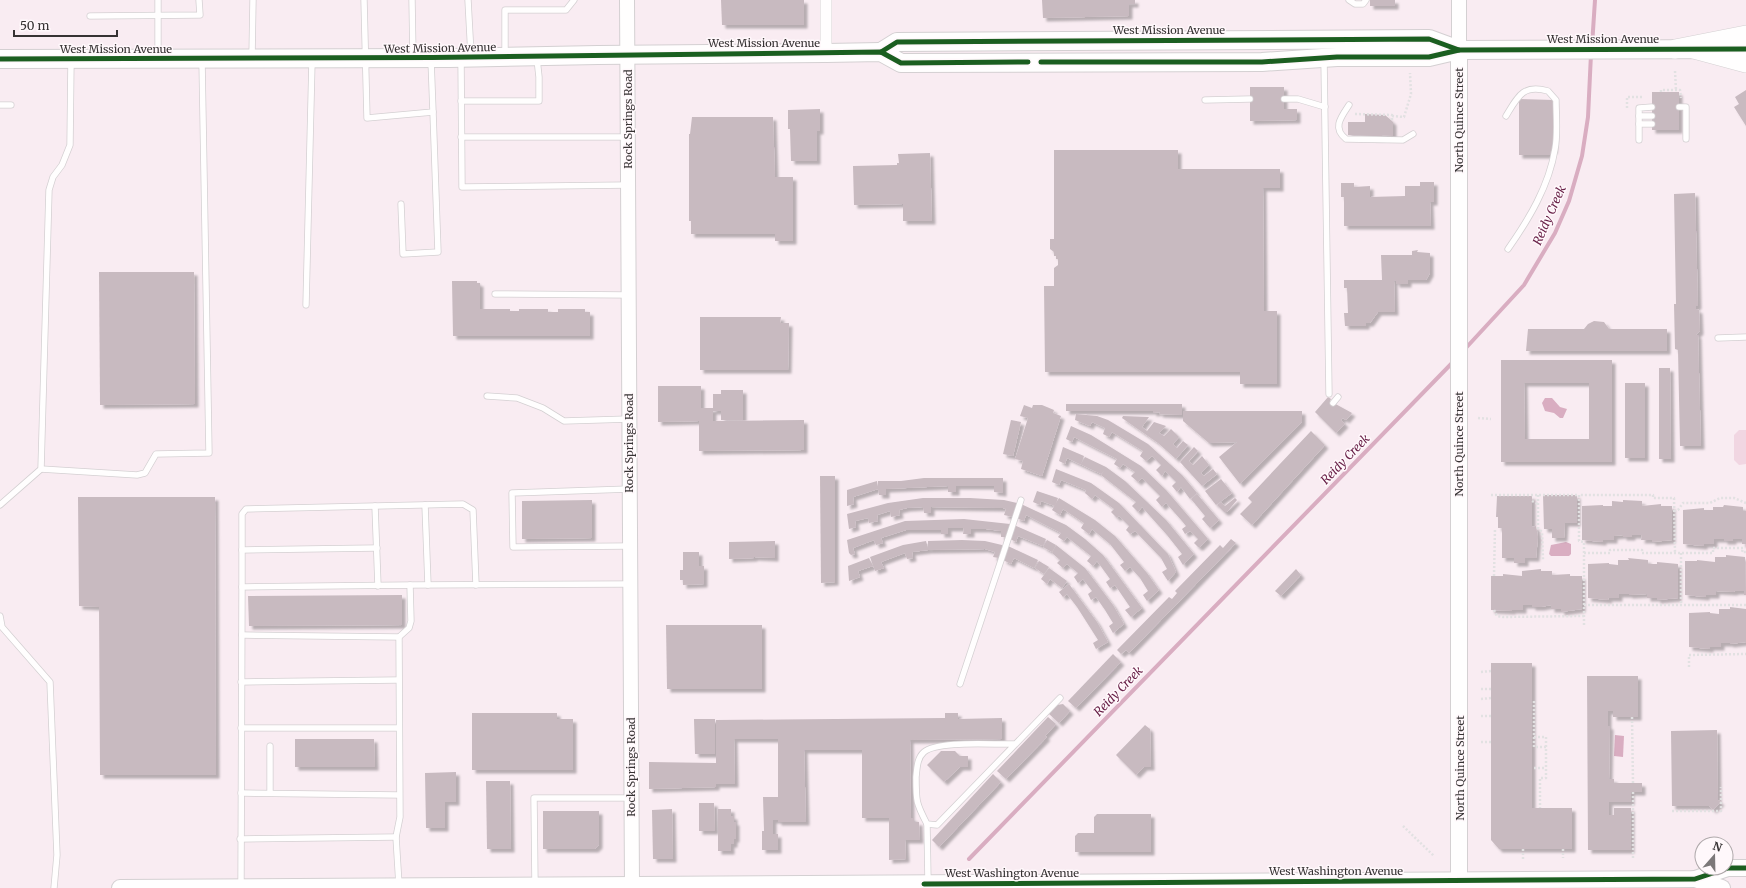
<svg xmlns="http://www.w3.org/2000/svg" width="1746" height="888" viewBox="0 0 1746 888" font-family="Merriweather,serif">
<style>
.built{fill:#f9ecf2;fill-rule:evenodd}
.green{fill:#f1d6e2}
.water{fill:#d9adc1}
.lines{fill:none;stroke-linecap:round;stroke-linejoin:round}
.stream{stroke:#d9adc1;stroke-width:4}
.building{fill:#c8bac0;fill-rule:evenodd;filter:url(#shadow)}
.service-casing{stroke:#d4d0d2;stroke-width:7}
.minor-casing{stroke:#d4d0d2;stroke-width:12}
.tertiary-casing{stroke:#d4d0d2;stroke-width:16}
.secondary-casing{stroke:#d4d0d2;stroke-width:18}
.primary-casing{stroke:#d4d0d2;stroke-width:20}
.trunk-casing{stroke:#d4d0d2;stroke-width:20}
.path{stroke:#e2e1e2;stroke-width:2.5;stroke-dasharray:2 2;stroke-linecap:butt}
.service{stroke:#fffefe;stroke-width:5.5}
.minor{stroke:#fffefe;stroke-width:11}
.tertiary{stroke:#fffefe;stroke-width:14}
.secondary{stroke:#fffefe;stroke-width:16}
.primary{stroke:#fffefe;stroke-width:18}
.trunk{stroke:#fffefe;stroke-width:19}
.cycleway-casing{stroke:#fff8fb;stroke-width:8}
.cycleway{stroke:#1b5e20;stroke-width:5}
.labels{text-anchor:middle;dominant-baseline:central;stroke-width:3;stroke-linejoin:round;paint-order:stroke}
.street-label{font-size:11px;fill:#363233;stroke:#fff8fb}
.water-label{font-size:12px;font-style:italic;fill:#692148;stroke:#fff8fb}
</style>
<defs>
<filter id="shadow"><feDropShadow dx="3.5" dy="3.5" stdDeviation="1" flood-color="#0004"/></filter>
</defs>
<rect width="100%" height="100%" fill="#fef9fb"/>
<path class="built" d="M0,0H1746V888H0ZM1702,844H1726V868H1702Z"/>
<path class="green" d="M1739,430H1746V464L1739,465L1734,460V435Z"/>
<g class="water">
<path d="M1545,398H1552L1560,407L1567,409L1563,418H1560L1554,413L1545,411L1542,403Z"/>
<path d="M1566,542L1571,544V554L1569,556H1551L1549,554L1551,545Z"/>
<path d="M1615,735L1624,736L1623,757L1614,756Z"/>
</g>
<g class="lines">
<g class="stream">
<path d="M1592,46L1595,0"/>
<path d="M1464,350L1524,285L1555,233L1569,201L1582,156L1588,117L1591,54"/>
<path d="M969,859L1454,361"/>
</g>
</g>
<g class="building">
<path d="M721,0H804V25H722Z"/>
<path d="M1042,0H1135V4H1129V16L1043,18Z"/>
<rect x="1370" y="0" width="25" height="6"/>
<path d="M1250,87H1284V109H1297V120L1250,121Z"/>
<path d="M1746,90V126L1734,107L1739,104L1735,97Z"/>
<rect x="1652" y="92" width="27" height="38"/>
<path d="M1519,99L1554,100V150H1551L1550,155H1519Z"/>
<path d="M820,109V131H817V161H791L790,129H788V110Z"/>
<path d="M1365,114L1385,115L1393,122V136L1381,135V138H1371V136L1348,135V122H1365Z"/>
<path d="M692,117H773L775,177H793V241H775V234H691V221H689V134H690Z"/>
<path d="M1054,150H1178V169H1280V188H1263L1264,311H1277V384H1240V372H1045L1044,286H1054V268L1058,265V259H1056V256H1054V252L1050,249V239H1054Z"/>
<path d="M930,153L932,221H903V204L854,205L853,166L897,165V163H899L898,154Z"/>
<path d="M1420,182H1434V202H1430L1431,226H1344V197H1341V183H1354V187L1370,186V197L1405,196V186H1420Z"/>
<path d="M1695,193L1698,306H1696V309L1699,310L1700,331L1696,335H1698L1701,446H1680L1678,350L1675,349L1674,304H1676L1674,194Z"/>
<path d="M1418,250L1417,252L1430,253V273L1426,280H1408V284H1396V281H1394L1395,312H1378L1370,323H1366V326H1345L1344,313H1348L1347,288H1344V280H1382L1381,255H1412V251Z"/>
<path d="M99,272H194L195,404L100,405Z"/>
<path d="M452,281H477V283H480V309H510V311H519V309H548V312H558V309H585V312H590V336H453Z"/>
<path d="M700,317H781L780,323H789L788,370H700Z"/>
<path d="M1594,321L1604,322L1609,329H1667V351H1526L1528,329H1584L1588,324Z"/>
<path d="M1501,360H1612V462H1501ZM1524,383H1589V439H1525Z"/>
<path d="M1659,368H1670L1671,459H1659Z"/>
<rect x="1625" y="383" width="20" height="75"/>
<path d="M658,386H701V408H713V394H721V390H743V420H721V411H713V421L804,420V450L699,451V421L658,422Z"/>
<path d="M1328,397L1331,399L1330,401L1352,413L1346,420L1343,418L1341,420L1345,424L1336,433L1315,412Z"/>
<path d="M1066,404H1182V415L1159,414L1160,412L1153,413V411H1066Z"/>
<path d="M1024,405L1032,408L1033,405H1042L1054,410L1053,413L1061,416L1042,476L1021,469L1023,461L1015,459L1028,418L1020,416Z"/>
<path d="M1183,411H1302V422L1240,484L1219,457L1237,442L1209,443L1183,421Z"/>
<path d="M1076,414L1097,416L1108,420L1148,444L1182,475L1197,493L1190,499L1181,487L1177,492L1172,486L1176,482L1165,471L1162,476L1156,470L1161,465L1152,456L1146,461L1140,456L1143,451L1112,432L1109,437L1103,434L1105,428L1092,422L1090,426L1075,420Z"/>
<path d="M1123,416L1149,417L1142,427L1147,431L1154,422L1166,426L1159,433L1164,436L1171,429L1179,437L1173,444L1177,448L1183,441L1188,445L1176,459L1158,443L1122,418Z"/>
<path d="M1011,420L1021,422L1013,456L1003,454Z"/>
<path d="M1071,426L1091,435L1141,466L1166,490L1208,539L1200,547H1198L1194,543L1198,539L1190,531L1185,534L1182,529L1186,526L1182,521L1166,503L1162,507L1156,500L1160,496L1142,478L1138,482L1131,476L1135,472L1123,464L1120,468L1114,464L1117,459L1074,437L1072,442L1066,439Z"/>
<path d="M1311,431L1325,445L1252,525L1240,514L1252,502L1248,498Z"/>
<path d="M1063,447L1084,456L1081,464L1085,457L1106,467L1125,481L1166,520L1194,554L1183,565L1178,557L1182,554L1167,535L1142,507L1138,512L1132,506L1136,502L1101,475L1104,471L1101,474L1067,458L1065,464L1059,461Z"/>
<path d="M1194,447L1198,451L1189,461L1193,465L1202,456L1209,465L1201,473L1204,476L1213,469L1217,474L1202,486L1180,462Z"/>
<path d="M1056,469L1091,483L1119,503L1168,554L1176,572L1168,581L1162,572L1167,569L1161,558L1135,531L1130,534L1126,530L1129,526L1119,516L1117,518L1111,512L1114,509L1095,495L1092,499L1085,493L1086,490L1061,480L1059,485L1052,482Z"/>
<path d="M820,476H835V582L821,583Z"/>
<path d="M924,478H1003V493L994,492V486H956V492H948V486L886,489V495H879L878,489L853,497L854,504L847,506V490L877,481L878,487V481H901Z"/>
<path d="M1221,479L1232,493L1216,505L1205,491Z"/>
<path d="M1037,491L1058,498L1055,506L1041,501L1040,505L1033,502Z"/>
<path d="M1197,494L1219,520L1210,528L1202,519L1205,516L1191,499Z"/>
<path d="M1543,495H1577V523H1565L1564,538H1552V529H1544Z"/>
<path d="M1497,496H1532V527L1536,526L1538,537L1536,558H1525V563H1514V558H1502V528H1498V517H1496Z"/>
<path d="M78,497H215L216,775H100L99,607L79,606Z"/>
<path d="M923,498H970L1004,500L1017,503L1013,517L1004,515L1006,509L1003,508L931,507V513H924L923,507L907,508L899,510L900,515L891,517L890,511L877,515L878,521L869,523L868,518L855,521L856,527L849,529L847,514L888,503Z"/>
<path d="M1059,498L1095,520L1115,536L1147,573L1159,590L1147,601L1143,595L1148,591L1140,578L1130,567L1125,571L1120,565L1124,562L1110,544L1092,529L1089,534L1081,528L1084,523L1063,509L1060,515L1052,510Z"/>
<path d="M1235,498L1237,500L1227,512H1224L1217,505L1221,502L1225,506Z"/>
<path d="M592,500V538L522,539V501Z"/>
<path d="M1623,500L1642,501V506L1661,504V506H1672V540L1652,542V540H1641L1642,535H1632V537H1623V535L1614,536V540H1603V542L1582,540V506L1603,505V506H1612V501L1623,502Z"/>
<path d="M1021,504L1066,525L1085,539L1103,555L1142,608L1131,617L1125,610L1130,607L1115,585L1110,588L1106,582L1110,579L1097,561L1093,566L1087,561L1091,556L1067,537L1064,541L1058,537L1061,533L1026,515L1024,521L1016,518Z"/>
<path d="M1724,505L1743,507V511H1746V544H1742V539H1733V541H1724V539H1714V544H1704V546L1683,544V510L1704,508V510H1713V507H1723Z"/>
<path d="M964,519L1010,524L1006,537H1001V531L986,529H971V534H963L964,528H948V534H941V530H906L881,538L883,543L876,545L874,540L853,548L855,554L851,555L849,553L847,540L905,521Z"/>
<path d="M1014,525L1046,539L1043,546L1018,536L1016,542L1010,539Z"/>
<path d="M1231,539L1236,543L1129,653L1126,650L1121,654L1117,650L1169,597L1172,599L1177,593L1175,591L1220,545L1223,548Z"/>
<path d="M1047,540L1056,545L1052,552L1043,547Z"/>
<path d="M775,541V558L754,557V558L729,559V542Z"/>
<path d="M926,541L928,548V541L962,540L985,541L1002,545L1003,548L999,558L993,557L995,552L985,549L928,550L912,552L913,558L907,559L905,553L881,562L884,568L875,571L870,557L903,545Z"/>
<path d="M1056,545L1085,568L1113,605L1124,624L1113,633L1109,626L1113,623L1105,610L1096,597L1091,600L1088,594L1092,591L1083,579L1078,583L1074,577L1078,573L1067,564L1063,568L1057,563L1060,560L1052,553Z"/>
<path d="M1008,546L1038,560L1034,568L1014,558L1011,564L1003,560Z"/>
<path d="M683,552H699V566H704V584L683,585V580H680V570H683Z"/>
<path d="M1726,555L1745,557L1746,595H1744V591H1735L1734,592L1716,591V595H1706V597L1685,595V561H1697V560L1715,562V557H1726Z"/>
<path d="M869,558L873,566L858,571L860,577L849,581L848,566Z"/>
<path d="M1628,558L1648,560V564H1657V562L1678,564V598L1657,600V598H1647V594L1629,595V594H1619V598H1608L1609,600L1588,598V564L1609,563V564L1618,565V560H1629Z"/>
<path d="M1039,561L1049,567L1044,574L1035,568Z"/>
<path d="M1049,568L1067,581L1062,588L1050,579L1047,584L1041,579Z"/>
<path d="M1296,569L1301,575L1281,596L1275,591Z"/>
<path d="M1541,569V571H1552V575L1570,574V576H1582V609L1561,612V609H1551V605L1541,607H1532V605H1523V610H1512V611L1491,610V576H1503V574L1522,576V571Z"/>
<path d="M1069,584L1097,622L1108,642L1096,649L1093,643L1098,640L1077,607L1067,594L1063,597L1059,592Z"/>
<path d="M402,595V625L249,626L248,596Z"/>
<path d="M1730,607L1746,609V642L1730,644V643H1721V647H1710V649L1689,647V613L1710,612V613L1719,614V609H1730Z"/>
<path d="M666,625H762V689H667Z"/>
<path d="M1113,654L1121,662L1076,708L1068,701Z"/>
<path d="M1491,663H1532V808H1572V849H1499L1491,840Z"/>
<path d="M1587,676H1638V717H1613V711H1608V726H1610L1609,779H1614V783H1642V792H1631V802H1609V815H1614V808H1631V850H1588Z"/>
<path d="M1063,704L1070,711L1059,723L1049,714L1057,705Z"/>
<path d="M472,713H557V719H573V770H472Z"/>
<path d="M945,713H958V719L1002,718V739L910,740L911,818H914V822H919L920,840H905L906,859L889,860V806V818H862V750H804L806,822H778V820H773V834H778V850H762V831H764L763,797H778V739H734L735,784H716V787L649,789V762L716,763V720L945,718Z"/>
<path d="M1048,717L1056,724L1045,736L1047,737L1006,779L997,771Z"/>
<path d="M694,719H715V754H695Z"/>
<path d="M1145,725L1150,729L1151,767H1144L1136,775L1116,755Z"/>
<path d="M1717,730L1718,800L1721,802L1713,810L1709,806H1672L1671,731Z"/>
<path d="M295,739H374L375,767H295Z"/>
<path d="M941,751H955L960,756H968V767H960L944,782L927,765Z"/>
<path d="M456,772V802H445V828H426L425,773Z"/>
<path d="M993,774L1001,782L939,847L932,840Z"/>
<path d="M486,781H510L511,849H487Z"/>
<path d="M699,803H714L715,831H699Z"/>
<path d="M672,809L673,859H653L652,810Z"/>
<path d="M718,809H731V816H734V822H736V839H734V844H731V851H718Z"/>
<path d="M543,811H599V845L595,849H543Z"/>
<path d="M1097,814H1151V852H1075V836L1078,833H1094V817Z"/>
</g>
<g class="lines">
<defs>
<g id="service">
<path d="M364,0L367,118L433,112L431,60"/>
<path d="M412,0L413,56"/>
<path d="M468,0L471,55"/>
<path d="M1349,0L1355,4H1363L1366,0"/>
<path d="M90,16L200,15L199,0"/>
<path d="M505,55V10H566L574,0"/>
<path d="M158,56V0"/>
<path d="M252,56L253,0"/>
<path d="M461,59L462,187L628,185"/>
<path d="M1324,60L1329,394"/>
<path d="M1284,99H1298L1325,107"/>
<path d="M1205,100L1250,99"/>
<path d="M461,101H539V77L537,59"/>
<path d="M0,105H11"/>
<path d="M1349,105C1341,117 1332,128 1346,139L1403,140L1413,134"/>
<path d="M1679,107H1686V139"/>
<path d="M1506,116C1518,96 1523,84 1548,91L1556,100C1556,116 1558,134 1555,149C1549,186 1529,219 1508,249"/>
<path d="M1639,116H1652"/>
<path d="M1639,124H1652"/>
<path d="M461,137H627"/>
<path d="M1639,140V108L1652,107"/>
<path d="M401,204L403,254L438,252L433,112"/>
<path d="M495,294L628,295"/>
<path d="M306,305L312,61"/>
<path d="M1718,338L1746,337"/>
<path d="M487,396L517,398L543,408L564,421L629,419"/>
<path d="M1333,403L1338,397"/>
<path d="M41,469L137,475L145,473L156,454L209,453L202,61"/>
<path d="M0,505L41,469L49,190L53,177L62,165L70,145L71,61"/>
<path d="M425,505L428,585"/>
<path d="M375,506L378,586"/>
<path d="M629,546L513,547L512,493L629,489"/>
<path d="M242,550L377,548"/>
<path d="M410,585L630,584"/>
<path d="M242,587V514L246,509L463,504L473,510L476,585"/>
<path d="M0,616L2,627L50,682L57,855L54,888"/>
<path d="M242,635L399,637"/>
<path d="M241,682L398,680"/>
<path d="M960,684L1021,500"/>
<path d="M241,728H399"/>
<path d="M1015,744C995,745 938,740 924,752C917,758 917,768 916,777C916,801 916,803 927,824L937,825L1060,698"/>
<path d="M241,793L399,795"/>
<path d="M270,793V746"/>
<path d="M927,824L928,881"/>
<path d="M240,839L396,837"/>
<path d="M535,884L534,798H632"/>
<path d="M241,885L242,587L410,585L411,621L409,628L399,637L400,817L396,837L399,885"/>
</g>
<path id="minor" d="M826,0V53"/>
<g id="tertiary">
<path d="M627,0L632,885"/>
<path d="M1459,0V50"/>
</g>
<g id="secondary">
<path d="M1695,879L1722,888"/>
<path d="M120,888L1695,879L1728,868H1746"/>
<path d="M1459,888V50"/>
</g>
<g id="primary">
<path d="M881,52L897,42L1429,39L1459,50"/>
<path d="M826,53L881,52L901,63L1262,62L1337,57H1429L1459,50L1746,49"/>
<path d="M0,59L450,58L598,55L824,53"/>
</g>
<g id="trunk">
<path d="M1675,49L1746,35"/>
<path d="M1694,49L1746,63"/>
</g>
</defs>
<use href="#service" class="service-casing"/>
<use href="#minor" class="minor-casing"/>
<use href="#tertiary" class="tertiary-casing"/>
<use href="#secondary" class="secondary-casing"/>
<use href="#primary" class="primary-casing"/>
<use href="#trunk" class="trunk-casing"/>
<g class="path">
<path d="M1675,71L1676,90"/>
<path d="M1661,92V90H1680L1681,98"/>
<path d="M1627,108V97H1642"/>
<path d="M1355,114L1392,115V121"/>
<path d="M1392,116L1404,117L1411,94L1410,73"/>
<path d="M1478,418L1491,419"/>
<path d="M1491,495H1579"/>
<path d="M1538,495V528L1542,532L1543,560"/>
<path d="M1532,501L1538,504"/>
<path d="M1674,511L1678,510L1683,503H1710L1720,498H1734L1746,503"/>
<path d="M1584,553H1610V550H1642V553H1713V548H1743L1742,552H1746"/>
<path d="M1681,553V605"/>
<path d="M1494,576L1495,528"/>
<path d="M1584,605H1746"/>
<path d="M1494,610L1497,616L1503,617L1584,616"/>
<path d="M1584,625V542L1579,541V495H1653V498H1674L1675,553"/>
<path d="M1689,667V655L1746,654"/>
<path d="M1481,672L1491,671"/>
<path d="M1481,689H1491"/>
<path d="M1481,699L1491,698"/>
<path d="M1534,701V747H1546"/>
<path d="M1481,716H1491"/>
<path d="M1632,717L1633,783"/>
<path d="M1534,737H1546V778H1540V808"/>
<path d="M1481,742H1491"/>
<path d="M1534,768H1546"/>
<path d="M1672,811H1721V787"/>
<path d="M1403,826L1434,856"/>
<path d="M1523,849V859"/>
<path d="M1563,849V858"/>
<path d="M1633,858V792"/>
</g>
<use href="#service" class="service"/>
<use href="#minor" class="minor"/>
<use href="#tertiary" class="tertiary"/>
<use href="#secondary" class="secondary"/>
<use href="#primary" class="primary"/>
<use href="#trunk" class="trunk"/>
<defs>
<g id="cycleway">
<path d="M881,52L897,42L1429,39L1459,50"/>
<path d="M0,59C294,59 587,57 881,52L901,63L1028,62"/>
<path d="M1041,62H1262L1337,57H1429L1459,50L1746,49"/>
<path d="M924,884L1695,879L1728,868H1746"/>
</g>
</defs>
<use href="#cycleway" class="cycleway-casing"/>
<use href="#cycleway" class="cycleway"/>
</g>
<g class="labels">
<g class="street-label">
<text x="1169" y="30">West Mission Avenue</text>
<text x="1603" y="39">West Mission Avenue</text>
<text x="764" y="43">West Mission Avenue</text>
<text transform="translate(440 48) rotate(-1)">West Mission Avenue</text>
<text x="116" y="49">West Mission Avenue</text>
<text transform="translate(628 119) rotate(-90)">Rock Springs Road</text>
<text transform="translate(1459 120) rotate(-90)">North Quince Street</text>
<text transform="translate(629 443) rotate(-90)">Rock Springs Road</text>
<text transform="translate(1459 444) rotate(-90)">North Quince Street</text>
<text transform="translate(631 767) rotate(-90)">Rock Springs Road</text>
<text transform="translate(1460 768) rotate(-90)">North Quince Street</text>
<text x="1336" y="871">West Washington Avenue</text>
<text x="1012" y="873">West Washington Avenue</text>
</g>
<g class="water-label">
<text transform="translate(1549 215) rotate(-66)">Reidy Creek</text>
<text transform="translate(1345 459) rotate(-46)">Reidy Creek</text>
<text transform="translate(1118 691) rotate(-46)">Reidy Creek</text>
</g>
</g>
<g transform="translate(1714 856) rotate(20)"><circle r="19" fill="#fff8fb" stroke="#afa9ab"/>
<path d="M0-3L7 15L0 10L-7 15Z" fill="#7c7879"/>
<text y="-6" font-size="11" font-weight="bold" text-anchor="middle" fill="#363233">N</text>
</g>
<path d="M14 30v6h103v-6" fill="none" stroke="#363233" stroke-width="2"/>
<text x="20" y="30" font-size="12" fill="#363233" stroke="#fff8fb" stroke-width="3" paint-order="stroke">50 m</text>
</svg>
